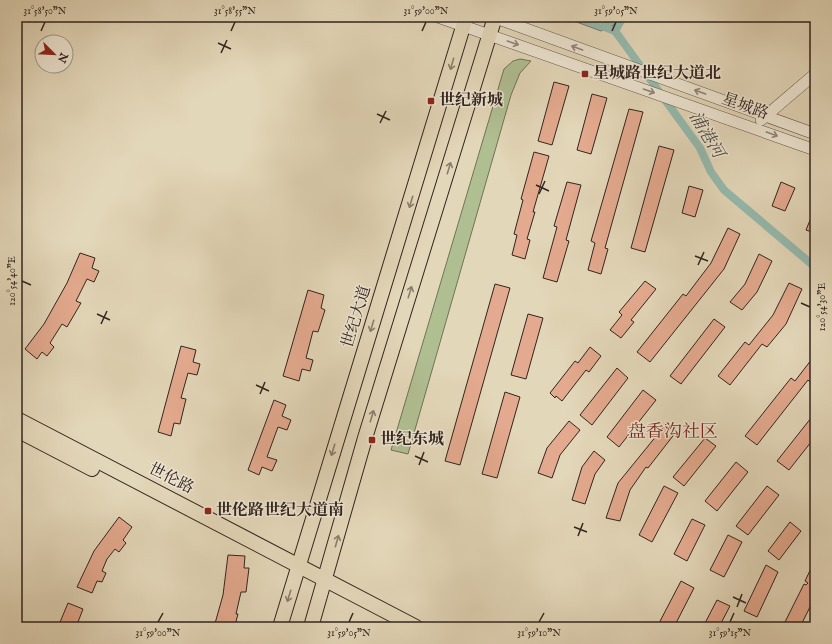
<svg xmlns="http://www.w3.org/2000/svg" width="832" height="644" viewBox="0 0 832 644" font-family="'IM FELL English','Noto Serif SC',serif">
<style>
.green{fill:#b0bf92;stroke:#717258}
.water{fill:#95baae;stroke:#6d7e75}
.lines{fill:none;stroke-linecap:round;stroke-linejoin:round}
.canal{stroke:#95baae;stroke-width:8}
.building{fill:#e4aa8f;stroke:#32241f}
.minor-casing{stroke:#5e5146;stroke-width:12}
.major-casing{stroke:#32241f;stroke-width:16}
.minor{stroke:#ede5d2;stroke-width:11}
.major{stroke:#e3d7b9;stroke-width:14}
.oneway{stroke:#908478}
.oneway2{stroke:#8a7e6c}
.ticks{fill:none;stroke:#32241f;stroke-width:1.5}
.poi-dot{fill:#8f2418;stroke:#ede5d2;stroke-width:1.5}
.labels{text-anchor:middle;dominant-baseline:central;stroke-width:3;stroke-linejoin:round;paint-order:stroke}
.poi-label{font-size:16px;font-weight:bold;fill:#32241f;stroke:#ede5d2;text-anchor:start}
.street-label{font-size:16px;fill:#32241f;stroke:#ede5d2}
.water-label{font-size:17px;font-style:italic;fill:#4b4a43;stroke:#ede5d2}
.quarter-label{font-size:18px;fill:#7a1f14;stroke:#ede5d2}
.neatline{fill:none;stroke:#32241f;stroke-width:1.5}
.ticks-label{font-size:10px;text-anchor:middle;fill:#32241f}
</style>
<rect width="100%" height="100%" fill="#e3d7b9"/>
<filter id="stains"><feTurbulence type="fractalNoise" baseFrequency=".005" numOctaves="4"/><feColorMatrix values="0 0 0 0 .2 0 0 0 0 .09 0 0 0 0 .02 0 0 0 .5 -.17"/></filter>
<radialGradient id="worn" r=".72"><stop offset=".6" stop-color="#630" stop-opacity="0"/><stop offset="1" stop-color="#630" stop-opacity=".3"/></radialGradient>
<path class="green" d="M520,59L531,61L520,73L511,95L408,454L391,450L504,69L513,61Z"/>
<path class="water" d="M563,17H588L600,22H609L615,17H630L601,31Z"/>
<g class="lines">
<g class="canal">
<path d="M579,17L615,31L700,148L711,172L724,190L815,267"/>
<path d="M615,31L623,17"/>
</g>
</g>
<g class="building">
<path d="M554,82L569,86L552,145L538,141Z"/>
<path d="M592,94L607,98L591,154L577,150Z"/>
<path d="M629,109L643,112L605,248L608,249L601,274L588,270L595,243L591,241Z"/>
<path d="M659,146L674,150L645,252L631,248Z"/>
<path d="M534,152L549,156L533,212H535L527,239L530,240L525,259L512,255L517,235L514,234L523,200L521,199Z"/>
<path d="M567,182L581,185L566,240L569,241L557,282L543,278L557,227L554,226Z"/>
<path d="M781,182L795,188L785,211L772,206Z"/>
<path d="M689,186L703,190L695,217L682,213Z"/>
<path d="M815,208V233L806,230Z"/>
<path d="M728,228L740,234L724,269L650,362L637,352L683,294L686,296L711,263Z"/>
<path d="M80,253L95,258L92,268L99,271L94,282L87,279L76,301L81,303L67,327L62,324L50,343L54,347L47,356L42,352L37,359L25,349L44,324L67,283Z"/>
<path d="M759,254L772,261L757,292L742,310L730,302L745,284Z"/>
<path d="M645,281L656,289L631,320L634,322L621,338L610,330L622,315L619,312Z"/>
<path d="M789,283L802,289L786,324L767,347L762,344L730,385L718,376L745,342L749,345L773,315Z"/>
<path d="M495,284L510,288L460,465L445,461Z"/>
<path d="M308,290L324,295L321,308L325,310L318,332L313,331L306,358L313,360L310,371L302,369L299,381L283,376Z"/>
<path d="M528,314L543,318L526,379L511,375Z"/>
<path d="M714,319L725,327L681,384L670,376Z"/>
<path d="M181,346L196,350L193,362L200,364L197,375L188,373L181,398L186,399L180,424L174,423L171,436L158,432Z"/>
<path d="M590,347L601,356L589,372L586,370L562,401L556,396L555,398L550,393L575,361L578,363Z"/>
<path d="M815,355V378L811,383L808,380L757,445L745,436L791,378L795,381Z"/>
<path d="M617,368L628,378L592,425L580,415Z"/>
<path d="M643,390L656,400L619,447L607,437Z"/>
<path d="M505,392L520,397L497,478L482,474Z"/>
<path d="M274,400L286,405L282,416L291,420L287,430L278,427L267,457L277,460L272,471L262,467L259,475L248,470Z"/>
<path d="M815,413V437L789,470L777,461Z"/>
<path d="M569,421L580,430L560,455L552,478L538,473L547,448Z"/>
<path d="M666,424L676,432L648,468L646,467L630,490L620,521L606,518L618,483Z"/>
<path d="M705,438L716,446L684,486L673,477Z"/>
<path d="M594,451L605,460L595,474L585,504L572,500L582,467Z"/>
<path d="M736,462L748,472L717,511L705,501Z"/>
<path d="M664,486L678,493L652,542L639,535Z"/>
<path d="M767,486L779,495L748,535L736,526Z"/>
<path d="M119,517L132,527L123,540L126,543L119,552L115,549L107,559L102,571L106,573L102,582L97,581L92,593L77,587L94,551Z"/>
<path d="M692,519L705,525L687,561L674,554Z"/>
<path d="M790,522L801,531L779,560L768,551Z"/>
<path d="M728,535L742,542L724,577L710,570Z"/>
<path d="M228,555L245,556L244,568H249L246,592H241L236,614H238L235,625L214,627L223,595Z"/>
<path d="M815,560V597L800,627H796L785,622L804,584L806,585L808,583L805,581Z"/>
<path d="M766,565L778,572L757,617L744,611Z"/>
<path d="M681,581L694,588L674,627H657Z"/>
<path d="M717,600L730,606L719,627H703Z"/>
<path d="M68,603L83,609L78,622L87,627H58Z"/>
</g>
<g class="lines">
<defs>
<g id="minor">
<path d="M438,17L815,150"/>
<path d="M493,17L815,134"/>
<path d="M761,120L815,74"/>
</g>
<g id="major">
<path d="M17,419L416,627"/>
<path d="M17,430L92,469"/>
<path d="M280,627L466,17"/>
<path d="M311,627L365,438L495,17"/>
</g>
</defs>
<use href="#minor" class="minor-casing"/>
<use href="#major" class="major-casing"/>
<use href="#minor" class="minor"/>
<use href="#major" class="major"/>
</g>
<defs><path id="oneway-shaft" d="M-6 0H5M1.5-3L5.5 0L1.5 3" fill="none" stroke-width="1.6" stroke-linecap="round" stroke-linejoin="round"/></defs>
<g class="oneway">
<use href="#oneway-shaft" transform="translate(513 43) rotate(19)"/>
<use href="#oneway-shaft" transform="translate(577 48) rotate(-160)"/>
<use href="#oneway-shaft" transform="translate(649 91) rotate(19)"/>
<use href="#oneway-shaft" transform="translate(700 92) rotate(-160)"/>
<use href="#oneway-shaft" transform="translate(772 134) rotate(20)"/>
</g>
<g class="oneway2">
<use href="#oneway-shaft" transform="translate(452 64) rotate(106)"/>
<use href="#oneway-shaft" transform="translate(449 168) rotate(-73)"/>
<use href="#oneway-shaft" transform="translate(411 202) rotate(107)"/>
<use href="#oneway-shaft" transform="translate(410 292) rotate(-73)"/>
<use href="#oneway-shaft" transform="translate(372 326) rotate(107)"/>
<use href="#oneway-shaft" transform="translate(372 416) rotate(-73)"/>
<use href="#oneway-shaft" transform="translate(333 450) rotate(107)"/>
<use href="#oneway-shaft" transform="translate(337 541) rotate(-74)"/>
<use href="#oneway-shaft" transform="translate(289 596) rotate(107)"/>
</g>
<path class="ticks" d="M41,31L45,22M231,31L235,22M422,31L426,22M612,31L616,22M218,43L231,49M221,53L227,40M377,114L390,120M380,123L386,111M536,185L549,191M539,194L545,181M695,256L708,261M698,265L704,252M22,281L31,285M801,303L810,307M97,314L110,320M101,324L107,311M256,385L269,391M260,394L265,382M415,456L428,462M419,465L424,452M574,527L587,532M578,536L583,523M733,597L746,603M737,607L742,594M158,622L163,613M349,622L353,613M539,622L544,613M730,622L734,613"/>
<g class="poi-dot">
<rect x="581" y="70" width="8" height="8" rx="2"/>
<rect x="427" y="97" width="8" height="8" rx="2"/>
<rect x="368" y="436" width="8" height="8" rx="2"/>
<rect x="204" y="507" width="8" height="8" rx="2"/>
</g>
<g class="labels">
<g class="poi-label">
<text x="593" y="74">星城路世纪大道北</text>
<text x="439" y="101">世纪新城</text>
<text x="380" y="440">世纪东城</text>
<text x="216" y="511">世伦路世纪大道南</text>
</g>
<g class="street-label">
<text transform="translate(745 107) rotate(20)">星城路</text>
<text transform="translate(357 317) rotate(-73)">世纪大道</text>
<text transform="translate(171 479) rotate(27)">世伦路</text>
</g>
<g class="water-label">
<text transform="translate(706 135) rotate(59)">浦港河</text>
</g>
<g class="quarter-label">
<text x="673" y="432">盘香沟社区</text>
</g>
</g>
<rect width="832" height="644" fill="none" stroke="#e3d7b9" stroke-width="44"/>
<g transform="translate(54 54) rotate(114)"><circle r="19" fill="#ede5d2" stroke="#a2988a"/>
<path d="M0-3L7 15L0 10L-7 15Z" fill="#8f2418"/>
<text y="-6" font-size="11" font-weight="bold" text-anchor="middle" fill="#32241f">N</text>
</g>
<rect x="22" y="22" width="788" height="600" class="neatline"/>
<g class="ticks-label">
<text x="45" y="14">31°58'50"N</text>
<text x="235" y="14">31°58'55"N</text>
<text x="426" y="14">31°59'00"N</text>
<text x="616" y="14">31°59'05"N</text>
<text transform="translate(11 281) rotate(-90)" y="4">120°54'40"E</text>
<text transform="translate(821 307) rotate(-90)" y="4">120°54'30"E</text>
<text x="158" y="636">31°59'00"N</text>
<text x="349" y="636">31°59'05"N</text>
<text x="539" y="636">31°59'10"N</text>
<text x="730" y="636">31°59'15"N</text>
</g>
<rect width="100%" height="100%" filter="url(#stains)"/>
<rect width="100%" height="100%" fill="url(#worn)"/>
</svg>
